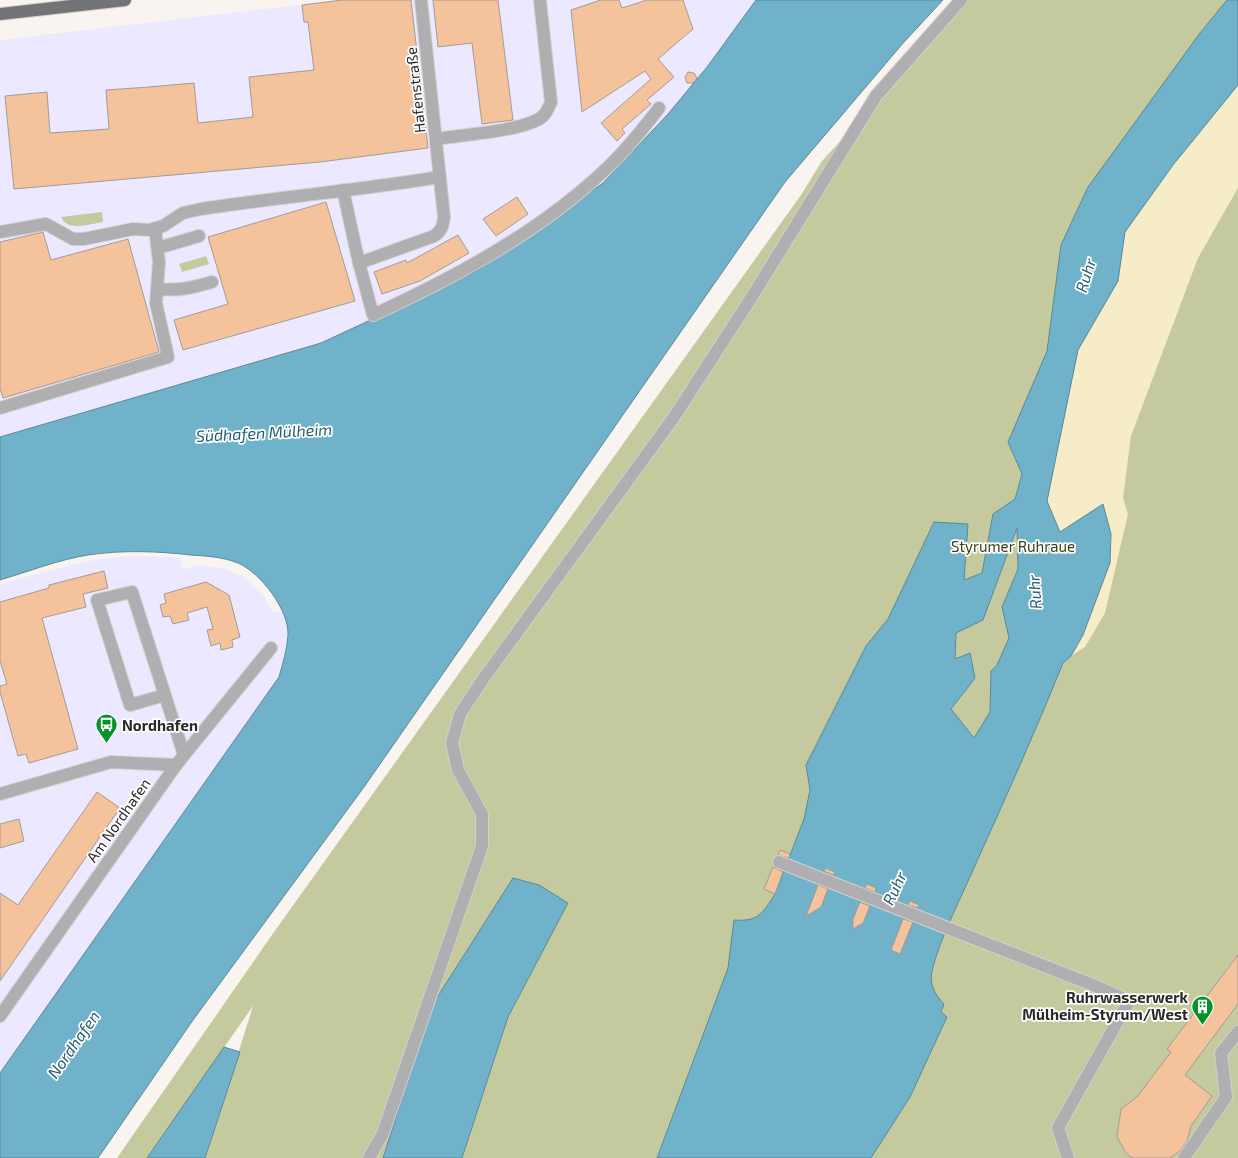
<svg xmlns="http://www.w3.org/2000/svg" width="1238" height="1158" viewBox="0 0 1238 1158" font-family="'Exo 2',sans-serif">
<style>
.industrial{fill:#ece8ff}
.green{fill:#c4ca9e}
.sand{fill:#f6ecc7}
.water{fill:#6fb2ca;stroke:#5b8999;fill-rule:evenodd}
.building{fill:#f4c29b;stroke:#a19c98}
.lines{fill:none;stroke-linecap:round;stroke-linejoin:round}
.minor-casing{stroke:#d5cfcc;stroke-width:14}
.major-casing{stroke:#d5cfcc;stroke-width:14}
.minor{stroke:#afafb1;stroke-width:12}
.major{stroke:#747478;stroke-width:12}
.labels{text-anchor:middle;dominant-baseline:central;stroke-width:3.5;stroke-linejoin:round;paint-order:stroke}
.street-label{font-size:15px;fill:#2b2928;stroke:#fff}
.park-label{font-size:15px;fill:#3b3f13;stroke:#fff}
.poi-label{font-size:15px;font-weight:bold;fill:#2b2928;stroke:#fff;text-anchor:start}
.water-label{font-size:16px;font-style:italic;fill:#265d6f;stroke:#fff}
</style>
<rect width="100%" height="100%" fill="#faf4f0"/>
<g class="industrial">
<path d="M342,0H756L707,66L668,114L603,183L478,270L321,343L0,437V40Z"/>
<path d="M135,556L180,557L183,569L199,565L226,569L245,578L263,595L273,612H282L288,633L285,657L279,677L0,1073V584L76,564L100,559Z"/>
</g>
<g class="green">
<path d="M966,0H1238V1158H462L508,1017L568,903L431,1007L383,1158H205L253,1006L147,1158H117L274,932L801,195L822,161L854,126L672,413L467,693L449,746L485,682L680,420L886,93Z"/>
<path d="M102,212L103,222C90,224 67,232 61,217Z"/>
<path d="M206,256L209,264L182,272L179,264Z"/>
</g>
<path class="sand" d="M1238,85V188L1198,258L1131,436L1123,498L1128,514L1105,613L1085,647L1071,656L1083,635L1060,532L1047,501L1078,350L1118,281L1125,232L1173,165Z"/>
<g class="water">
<path d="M756,0H943L904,42L785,182L364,787L193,1020L98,1158H0V1073L279,677C283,663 287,650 288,635C289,610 261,573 238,563C223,557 207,556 191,555C156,551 122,550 88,555C61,559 27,572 0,580V437L321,343L478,270L603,183L668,114L707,67Z"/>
<path d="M1227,0H1238V85L1173,165L1125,232L1118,281L1078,350L1047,501L1060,532L1103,504L1111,534L1110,563L1083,635L1071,656L1063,663C1036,730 1007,795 977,861C963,894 940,937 932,971C929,984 935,995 944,1004L941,1012L947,1017L910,1097L871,1158H657L728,968L734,920C758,922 763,913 775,894L804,819L810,790L806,765L866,646L888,619L934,522L968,524L964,580L982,573L993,514L1015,499L1022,474L1008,442L1047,351L1061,245L1088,187L1200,33ZM1017,528L1018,569L1002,607L1009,638L997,665L991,671L990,712L974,738L951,709L975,678L970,653L955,659L956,633L983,620ZM819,884L828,888L822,904L812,901ZM861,900L870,904L864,920L859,926L854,924V917ZM904,918L913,921L907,937L897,934Z"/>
<path d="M513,878L539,885L568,903L508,1017L462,1158H383L431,1007Z"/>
<path d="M224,1047L240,1052L205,1158H147Z"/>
</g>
<g class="building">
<path d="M342,0H411L428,148L320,162L14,189L5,96L47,92L50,133L109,129L106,90L149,87L194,83L198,123L253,117L249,77L314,70L308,22H304L302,5Z"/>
<path d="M433,0H498L513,120L482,124L472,43L438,47Z"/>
<path d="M601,0H619L622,8L647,0H683L693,29L658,59L674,77L647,100L651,104L622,129L625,133L617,141L601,123L651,79L645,71L582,112L571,10Z"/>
<path d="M688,72L694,73L697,78L693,83H687L685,77Z"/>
<path d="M517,197L528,214L496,236L483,219Z"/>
<path d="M326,202L355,301L183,350L174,320L228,304L208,237Z"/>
<path d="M43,232L51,260L128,239L159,352L3,398L0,388V242Z"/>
<path d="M458,235L469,253L420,281L382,294L374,272L406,260L407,263Z"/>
<path d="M104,571L108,588L83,594L86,607L42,618L78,749L29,763L26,754L18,756L0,692V686L7,684L0,661V602L49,588V585Z"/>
<path d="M206,582L229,595L240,637L232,640L233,647L221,650L220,643L211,646L207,630L213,629L207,607L187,613L189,620L173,624L170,616L163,617L160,605L166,603L164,594Z"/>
<path d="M97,792L120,808L0,981V893L18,905Z"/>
<path d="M19,819L24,841L0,848V824Z"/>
<path d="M780,850L790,854L789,858L778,855Z"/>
<path d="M773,867L783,872L775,894L764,889Z"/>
<path d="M825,868L835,872L833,875L824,871Z"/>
<path d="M867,884L876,888L875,892L865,888Z"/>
<path d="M818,885L828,889L821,907L806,916Z"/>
<path d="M910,901L919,905L918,908L908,905Z"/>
<path d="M860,902L870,906L863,923L853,929V919Z"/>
<path d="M903,919L913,922L900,954L891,950Z"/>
<path d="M1238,955V1004L1185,1075L1212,1096L1191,1126L1187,1141L1180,1151L1170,1158H1132L1126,1153L1117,1137L1121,1109L1137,1097L1171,1052L1167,1049Z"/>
</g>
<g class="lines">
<defs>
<g id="minor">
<path d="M436,139C461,135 519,131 539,119C546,115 548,109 551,102L540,1"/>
<path d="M343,190L359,263L434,236C442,231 443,225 444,217L421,0"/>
<path d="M0,232L46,224L73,239H84L133,229L150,230L163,226L183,213L201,209C280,197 361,190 440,177"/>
<path d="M158,248L199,236"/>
<path d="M359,263L373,315C457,276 540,232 608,167C627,149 643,129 659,108"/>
<path d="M158,289C179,291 191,288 212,282"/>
<path d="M0,408L168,357L156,303L159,262L155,228"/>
<path d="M165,695L130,705L97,600L132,592L184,755"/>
<path d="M0,794L111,762L176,765"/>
<path d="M779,862L1093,985L1129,1001L1058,1128L1068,1158"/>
<path d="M0,1016L176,765L271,648"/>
<path d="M369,1158L383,1133L482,846V814L458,770L452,743L460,714L481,682L674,417L753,295L876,96L961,0"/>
<path d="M1184,1158L1226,1097L1221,1053L1238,1032"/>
</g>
<path id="major" d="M0,14L125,0"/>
</defs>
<use href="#minor" class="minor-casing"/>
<use href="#major" class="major-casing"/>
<use href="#minor" class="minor"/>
<use href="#major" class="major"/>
</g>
<defs>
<symbol id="bus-pin" viewBox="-11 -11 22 30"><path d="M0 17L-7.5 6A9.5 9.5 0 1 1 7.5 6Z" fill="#039328" stroke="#fff"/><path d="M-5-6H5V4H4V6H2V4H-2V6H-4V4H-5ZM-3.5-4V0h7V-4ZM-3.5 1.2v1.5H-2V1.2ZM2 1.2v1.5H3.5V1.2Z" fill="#fff"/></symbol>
<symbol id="building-pin" viewBox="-11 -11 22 30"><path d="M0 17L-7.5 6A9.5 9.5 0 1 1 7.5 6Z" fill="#039328" stroke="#fff"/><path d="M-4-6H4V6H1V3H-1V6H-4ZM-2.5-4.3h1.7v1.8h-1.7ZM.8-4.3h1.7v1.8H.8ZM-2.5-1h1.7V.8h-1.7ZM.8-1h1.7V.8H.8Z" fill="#fff"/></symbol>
</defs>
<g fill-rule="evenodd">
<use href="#bus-pin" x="94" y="712" width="25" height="34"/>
<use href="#building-pin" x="1190" y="994" width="25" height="34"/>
</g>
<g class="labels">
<g class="street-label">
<text transform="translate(415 90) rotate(-96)">Hafenstraße</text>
<text transform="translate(118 820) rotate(-55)">Am Nordhafen</text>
</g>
<g class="park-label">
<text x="1013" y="546">Styrumer Ruhraue</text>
</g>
<g class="poi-label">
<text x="122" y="725">Nordhafen</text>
<text x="1188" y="997" text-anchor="end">Ruhrwasserwerk<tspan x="1188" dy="17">Mülheim-Styrum/West</tspan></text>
</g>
<g class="water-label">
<text transform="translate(1085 275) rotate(-73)">Ruhr</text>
<text transform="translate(264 432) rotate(-3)">Südhafen Mülheim</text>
<text transform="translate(1034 592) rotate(-94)">Ruhr</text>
<text transform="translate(894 888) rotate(-65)">Ruhr</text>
<text transform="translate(73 1044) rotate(-55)">Nordhafen</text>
</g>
</g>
</svg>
